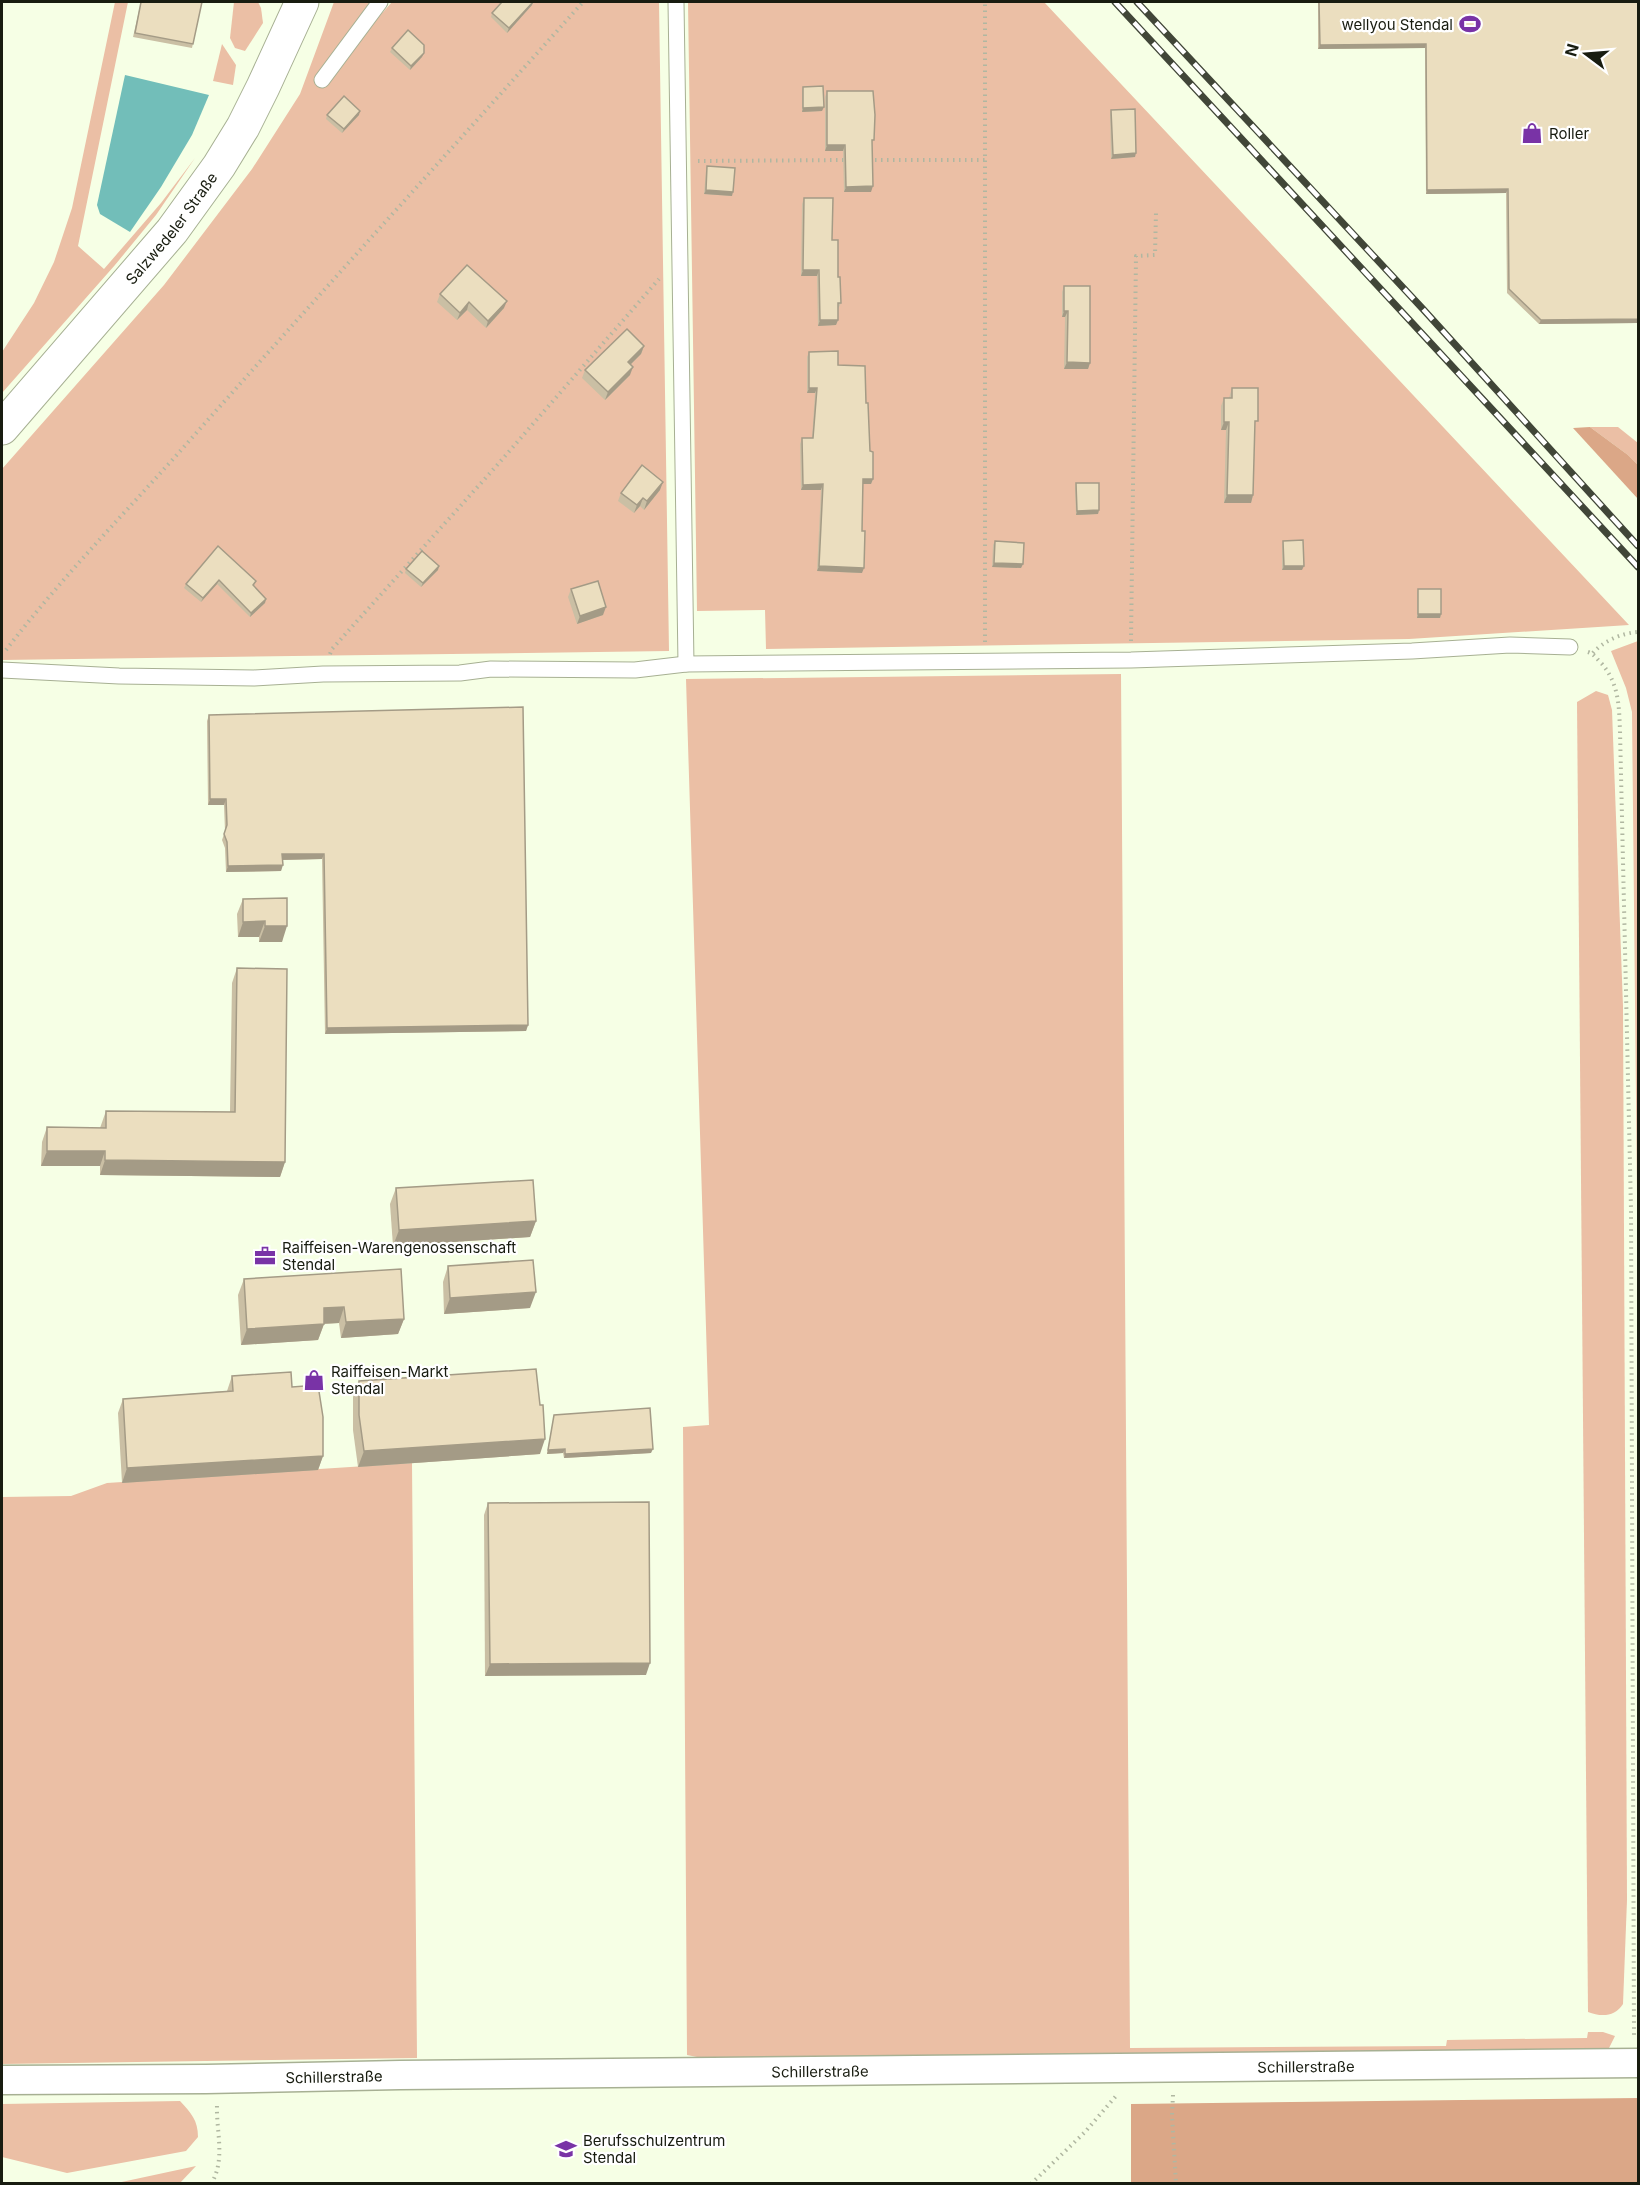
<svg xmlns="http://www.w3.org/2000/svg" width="1640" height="2185" viewBox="0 0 1640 2185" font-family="Inter,sans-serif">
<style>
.green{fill:#ebbfa5}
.forest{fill:#dba787}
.water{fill:#72beb9}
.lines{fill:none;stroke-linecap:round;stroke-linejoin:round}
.lane-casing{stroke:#a7b093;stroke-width:17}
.street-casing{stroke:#a7b093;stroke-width:31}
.secondary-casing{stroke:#a7b093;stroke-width:35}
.path{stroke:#b0b7a1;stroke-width:4;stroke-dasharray:1.5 4.5;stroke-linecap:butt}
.lane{stroke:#fff;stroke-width:15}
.street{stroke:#fff;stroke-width:28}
.secondary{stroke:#fff;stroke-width:33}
.rail-casing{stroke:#414638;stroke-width:7}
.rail{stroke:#fff;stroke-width:4.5;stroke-dasharray:14;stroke-linecap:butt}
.wall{fill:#cabfa4}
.shaded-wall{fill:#a49b86}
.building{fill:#ebdebf;stroke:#a49b86;stroke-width:1.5}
.labels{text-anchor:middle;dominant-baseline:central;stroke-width:4.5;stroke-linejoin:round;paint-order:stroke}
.poi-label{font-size:15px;fill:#181c10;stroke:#fff;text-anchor:start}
.street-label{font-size:15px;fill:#181c10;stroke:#fff}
</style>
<rect width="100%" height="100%" fill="#f6ffe5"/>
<g class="green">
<path d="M115,2H128L78,246L104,269L161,203L195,158L156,215L115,265L2,393V352L34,303L54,262L72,208Z"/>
<path d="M234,2H258L261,8L263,23L245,51L235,48L230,38Z"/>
<path d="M334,2H375L344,56L392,2H659L669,651L2,660V469L164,285L252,169L300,94Z"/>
<path d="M688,2H1044L1629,625L1409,639L766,649L765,610L697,611Z"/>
<path d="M222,44L236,65L233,85L213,81Z"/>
<path d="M1590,427H1618L1638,443V465L1628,455Z"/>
<path d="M1638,641V1292L1632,712L1626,688L1611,651Z"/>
<path d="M1121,674L1130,2048L1446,2046L1447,2040L1587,2038L1588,2032H1603L1615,2036L1608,2050L707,2059L687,2055L683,1427L709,1425L686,679Z"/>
<path d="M1596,691L1608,695L1612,710L1623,1006L1627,1900L1623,2004C1615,2017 1601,2017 1588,2012L1577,702Z"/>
<path d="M412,1463L417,2058L2,2064V1497L71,1496L107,1483Z"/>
<path d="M180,2101C191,2113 198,2120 198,2137L186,2151L67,2173L2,2157V2104Z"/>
<path d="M196,2166L180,2183H117Z"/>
</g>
<g class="forest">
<path d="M1590,427L1628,455L1638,465V499L1573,428Z"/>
<path d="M1638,2098V2183H1131V2104Z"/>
</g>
<path class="water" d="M125,75L209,95L192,135L161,187L130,232L100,214L97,205Z"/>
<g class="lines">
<defs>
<g id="lane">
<path d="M676,2L686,664"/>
<path d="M322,80L380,2"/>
<path d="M2,670L119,676L254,678L323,674L460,673L491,669L635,670L686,664L1131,660L1412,651L1510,645L1570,647"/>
</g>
<g id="street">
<path id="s1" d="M2,2080L206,2079L400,2075L1638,2063"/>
</g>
<g id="secondary">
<path id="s2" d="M2,428L172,231L219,166L243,127L263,87L302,2"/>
</g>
</defs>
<use href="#lane" class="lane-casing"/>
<use href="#street" class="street-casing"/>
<use href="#secondary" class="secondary-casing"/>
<g class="path">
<path d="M869,160H985"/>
<path d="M698,161L847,160"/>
<path d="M1131,641L1136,256L1155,255L1156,212"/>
<path d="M985,642V2"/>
<path d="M6,650C65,573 134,504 198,431C326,287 455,145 583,2"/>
<path d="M1588,652C1594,654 1597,659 1602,664C1619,684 1619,706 1620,731L1631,1209L1634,2037"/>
<path d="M1593,653C1603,641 1622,633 1638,632"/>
<path d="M330,654L332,649L499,463L659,279"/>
<path d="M1173,2095L1172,2115L1176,2184"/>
<path d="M211,2184C226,2160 216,2131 217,2105"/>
<path d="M1031,2184L1085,2132L1116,2096"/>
</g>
<use href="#lane" class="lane"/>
<use href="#street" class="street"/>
<use href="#secondary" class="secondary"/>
<defs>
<g id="rail">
<path d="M1115,2L1638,567"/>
<path d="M1137,2L1422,308L1638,546"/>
</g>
</defs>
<use href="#rail" class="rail-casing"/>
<use href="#rail" class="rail"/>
</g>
<g class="wall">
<path d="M141,2H202L192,48L133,37Z"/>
<path d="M533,2L532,5L507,33L491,17L492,13Z"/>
<path d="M1318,2H1638V323L1539,324L1507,293L1506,193L1426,194L1425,48L1318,49Z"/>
<path d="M392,48L424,53L422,57L410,70L390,52Z"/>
<path d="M803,87L822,111L802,112V91Z"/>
<path d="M827,91L872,146L871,192H844L843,151H825V97Z"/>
<path d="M1111,110L1135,157L1111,159L1110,114Z"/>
<path d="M327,115H359L342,133L326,119Z"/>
<path d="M707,166L732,196L704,194L706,170Z"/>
<path d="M804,198L832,240L838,277L841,303L838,309V320L836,325L818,326L817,276H801L802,204Z"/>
<path d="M1064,286L1090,363L1088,369H1064L1065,317H1062V292Z"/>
<path d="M440,294L504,308L486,328L467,310L457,320L437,302Z"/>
<path d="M644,346L641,354L630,365V375L605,400L582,378L585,370Z"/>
<path d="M809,352L838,365L866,403L870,451L873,479L871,484H863L862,573L817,571L821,490H801L800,444L802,438H812L815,393H807V357Z"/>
<path d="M1232,388L1255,429L1253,495L1251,503H1224L1226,430H1221V406L1224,398H1229Z"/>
<path d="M1076,483L1099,510L1098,514L1076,515L1075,488Z"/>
<path d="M660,490L644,510L640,506L634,513L618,501L621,493Z"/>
<path d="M995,541L1023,564L1021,568L992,567L993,545Z"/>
<path d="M1283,541L1302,570H1282V545Z"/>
<path d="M218,546L255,585L254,586L266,599L265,603L250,617L217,584L201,602L184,588L186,584Z"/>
<path d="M439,566L438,570L421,587L405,573L406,569Z"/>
<path d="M571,589L603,615L577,624L568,597Z"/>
<path d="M1418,589L1441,614L1440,618H1417V593Z"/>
<path d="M209,715L528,1025L526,1031L325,1034L322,859L283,860L281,871L226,872L225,848L222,840L225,831L224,805H208L207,721Z"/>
<path d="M287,898L282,942H259V937H238L237,914L243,899Z"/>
<path d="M237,968L285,1162L280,1177L100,1175V1166H41L42,1142L47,1127L100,1128L106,1111L230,1112L232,983Z"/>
<path d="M396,1188L536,1221L530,1237L393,1246L390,1204Z"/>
<path d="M448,1266L530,1308L444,1314L443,1282Z"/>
<path d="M244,1279L404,1319L398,1334L341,1338L339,1323L324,1324L318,1340L241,1345L238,1295Z"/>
<path d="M232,1376L292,1387L323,1456L318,1470L122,1483L118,1413L123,1399L227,1391Z"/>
<path d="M359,1381L540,1454L358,1467L353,1430V1397Z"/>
<path d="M554,1415L651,1453L564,1458L563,1453L547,1454Z"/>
<path d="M488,1503L646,1675L485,1676L484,1515Z"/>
</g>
<g class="shaded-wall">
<path d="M533,2L532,5L507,33L509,28Z"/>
<path d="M1426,44L1425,48L1318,49L1320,45Z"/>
<path d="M424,53L422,57L410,70L411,66Z"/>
<path d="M824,107L822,111L802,112L803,108Z"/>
<path d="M360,111L359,115L342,133L344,129Z"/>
<path d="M827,145H845L843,151H825Z"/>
<path d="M1136,153L1135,157L1111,159L1113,155Z"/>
<path d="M873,186L871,192H844L846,187Z"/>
<path d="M1508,189L1506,193L1426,194L1427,190Z"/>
<path d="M706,190L733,192L732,196L704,194Z"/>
<path d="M803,270H819L817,276H801Z"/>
<path d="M507,301L504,308L486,328L488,321Z"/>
<path d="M469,302L467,310L457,320L460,313Z"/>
<path d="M1064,311H1068L1065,317H1062Z"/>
<path d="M1638,319V323L1539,324L1541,320Z"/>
<path d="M820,320H838L836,325L818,326Z"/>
<path d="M644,346L641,354L625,370L628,362Z"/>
<path d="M1067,362L1090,363L1088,369H1064Z"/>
<path d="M633,367L630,375L605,400L608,392Z"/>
<path d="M809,388H817L815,393H807Z"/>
<path d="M1224,422H1229L1226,430H1221Z"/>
<path d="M863,479H873L871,484H861Z"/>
<path d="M663,482L660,490L644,510L647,501Z"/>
<path d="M823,484L821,490H801L803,485Z"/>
<path d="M1227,495H1253L1251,503H1224Z"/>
<path d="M643,498L640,506L634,513L637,505Z"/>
<path d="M1099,510L1098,514L1076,515L1077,511Z"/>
<path d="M994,563L1023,564L1021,568L992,567Z"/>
<path d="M439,566L438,570L421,587L423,583Z"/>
<path d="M819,566L864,568L862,573L817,571Z"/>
<path d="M1284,566H1304L1302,570H1282Z"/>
<path d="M219,580L217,584L201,602L203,598Z"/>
<path d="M266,599L265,603L250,617L251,613Z"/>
<path d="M606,607L603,615L577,624L580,616Z"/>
<path d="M1418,614H1441L1440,618H1417Z"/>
<path d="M210,799H226L224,805H208Z"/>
<path d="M282,854H324L322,859L280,860Z"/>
<path d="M283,865L281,871L226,872L228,866Z"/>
<path d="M265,921L259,937H238L243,922Z"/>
<path d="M265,926H287L282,942H259Z"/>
<path d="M528,1025L526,1031L325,1034L327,1028Z"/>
<path d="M47,1151H105L100,1166H41Z"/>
<path d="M105,1160L285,1162L280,1177L100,1175Z"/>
<path d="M536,1221L530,1237L393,1246L399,1230Z"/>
<path d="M536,1292L530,1308L444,1314L450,1298Z"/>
<path d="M344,1307L339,1323L318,1324L324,1308Z"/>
<path d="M404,1319L398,1334L341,1338L346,1322Z"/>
<path d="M324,1324L318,1340L241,1345L247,1329Z"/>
<path d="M545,1439L540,1454L358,1467L364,1451Z"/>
<path d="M565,1449L563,1453L547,1454L548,1450Z"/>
<path d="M653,1449L651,1453L564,1458L565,1454Z"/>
<path d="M323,1456L318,1470L122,1483L127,1468Z"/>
<path d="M650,1663L646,1675L485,1676L490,1664Z"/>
</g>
<g class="building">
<path d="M141,2H202L193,44L135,33Z"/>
<path d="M502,2H533L509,28L492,13Z"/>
<path d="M1319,2H1638V319L1541,320L1509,289L1508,189L1427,190L1426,44L1320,45Z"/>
<path d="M408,30L424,45V53L411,66L392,48Z"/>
<path d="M823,86L824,107L803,108V87Z"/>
<path d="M827,91H873L875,115L874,140H872L873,186L846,187L845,145H827Z"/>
<path d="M344,96L360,111L344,129L327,115Z"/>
<path d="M1135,109L1136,153L1113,155L1111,110Z"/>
<path d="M707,166L735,168L733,192L706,190Z"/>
<path d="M804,198H833L832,240H838V277H840L841,303H838V320H820L819,270H803Z"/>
<path d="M467,265L507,301L488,321L469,302L460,313L440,294Z"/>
<path d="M1064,286H1090V363L1067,362L1068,311H1064Z"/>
<path d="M627,329L644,346L628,362L633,367L608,392L585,370Z"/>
<path d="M838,351V365L865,366L866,403H868L870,451L873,452V479H863L862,531H865L864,568L819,566L823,484L803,485L802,438H813L817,388H809V352Z"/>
<path d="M1232,388H1258V421H1255L1253,495H1227L1229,422H1224V398H1232Z"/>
<path d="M642,465L663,482L647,501L643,498L637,505L621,493Z"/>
<path d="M1076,483H1099V510L1077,511Z"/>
<path d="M1303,540L1304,566H1284L1283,541Z"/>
<path d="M995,541L1024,543L1023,564L994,563Z"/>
<path d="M218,546L256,581L253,585L266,599L251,613L219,580L203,598L186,584Z"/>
<path d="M422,551L439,566L423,583L406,569Z"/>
<path d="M598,581L606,607L580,616L571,589Z"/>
<rect x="1418" y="589" width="23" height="25"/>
<path d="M523,707L528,1025L327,1028L324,854H282L283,865L228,866L227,842L224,834L227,825L226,799H210L209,715Z"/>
<path d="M287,898V926H265V921L243,922V899Z"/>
<path d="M237,968L287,969L285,1162L105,1160V1151H47V1127L106,1128V1111L235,1112Z"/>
<path d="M533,1180L536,1221L399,1230L396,1188Z"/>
<path d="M533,1260L536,1292L450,1298L448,1266Z"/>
<path d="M401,1269L404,1319L346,1322L344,1307L324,1308V1324L247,1329L244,1279Z"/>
<path d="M536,1369L540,1405H543L545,1439L364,1451L359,1415V1381Z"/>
<path d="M291,1372L292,1387L318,1385L323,1417V1456L127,1468L123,1399L233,1391L232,1376Z"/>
<path d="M650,1408L653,1449L565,1454V1449L548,1450L554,1415Z"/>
<path d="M649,1502L650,1663L490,1664L488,1503Z"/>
</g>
<defs>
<symbol id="stadium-bare" viewBox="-9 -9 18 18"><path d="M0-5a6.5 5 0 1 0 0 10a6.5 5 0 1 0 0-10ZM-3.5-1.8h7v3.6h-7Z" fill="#7933a6" stroke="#fff" stroke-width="2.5" paint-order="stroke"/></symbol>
<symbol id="shop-bare" viewBox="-9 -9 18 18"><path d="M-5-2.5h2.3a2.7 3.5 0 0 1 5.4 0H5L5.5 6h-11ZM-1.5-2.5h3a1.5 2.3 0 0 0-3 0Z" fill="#7933a6" stroke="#fff" stroke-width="2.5" paint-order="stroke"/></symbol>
<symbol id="office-bare" viewBox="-9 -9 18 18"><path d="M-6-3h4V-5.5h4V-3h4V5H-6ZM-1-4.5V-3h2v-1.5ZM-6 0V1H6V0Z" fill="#7933a6" stroke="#fff" stroke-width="2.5" paint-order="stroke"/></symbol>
<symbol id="university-bare" viewBox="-9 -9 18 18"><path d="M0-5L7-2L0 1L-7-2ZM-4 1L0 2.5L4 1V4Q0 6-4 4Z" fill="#7933a6" stroke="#fff" stroke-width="2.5" paint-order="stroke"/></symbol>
</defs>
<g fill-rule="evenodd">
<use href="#stadium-bare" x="1455" y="9" width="30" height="30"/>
<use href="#shop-bare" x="1517" y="118" width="30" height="30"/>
<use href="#office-bare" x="250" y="1241" width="30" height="30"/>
<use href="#shop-bare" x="299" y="1365" width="30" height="30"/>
<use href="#university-bare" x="551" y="2134" width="30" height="30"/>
</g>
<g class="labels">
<g class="poi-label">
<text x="1453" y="24" text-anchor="end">wellyou Stendal</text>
<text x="1549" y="133">Roller</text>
<text x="282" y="1247">Raiffeisen-Warengenossenschaft<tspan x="282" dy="17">Stendal</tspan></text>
<text x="331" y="1371">Raiffeisen-Markt<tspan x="331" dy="17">Stendal</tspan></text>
<text x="583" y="2140">Berufsschulzentrum<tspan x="583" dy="17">Stendal</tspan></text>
</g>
<g class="street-label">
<text stroke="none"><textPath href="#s2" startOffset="262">Salzwedeler Straße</textPath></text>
<text stroke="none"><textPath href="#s1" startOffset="1304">Schillerstraße</textPath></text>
<text stroke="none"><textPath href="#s1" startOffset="818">Schillerstraße</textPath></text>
<text stroke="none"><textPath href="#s1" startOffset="332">Schillerstraße</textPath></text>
</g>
</g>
<rect width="1640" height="2185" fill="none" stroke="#181c10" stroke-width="6"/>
<g transform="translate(1586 54) rotate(286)" stroke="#ffffff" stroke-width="4.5" paint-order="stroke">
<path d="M0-4.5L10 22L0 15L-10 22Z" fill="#181c10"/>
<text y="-9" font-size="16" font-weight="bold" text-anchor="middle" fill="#181c10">N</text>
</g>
</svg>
